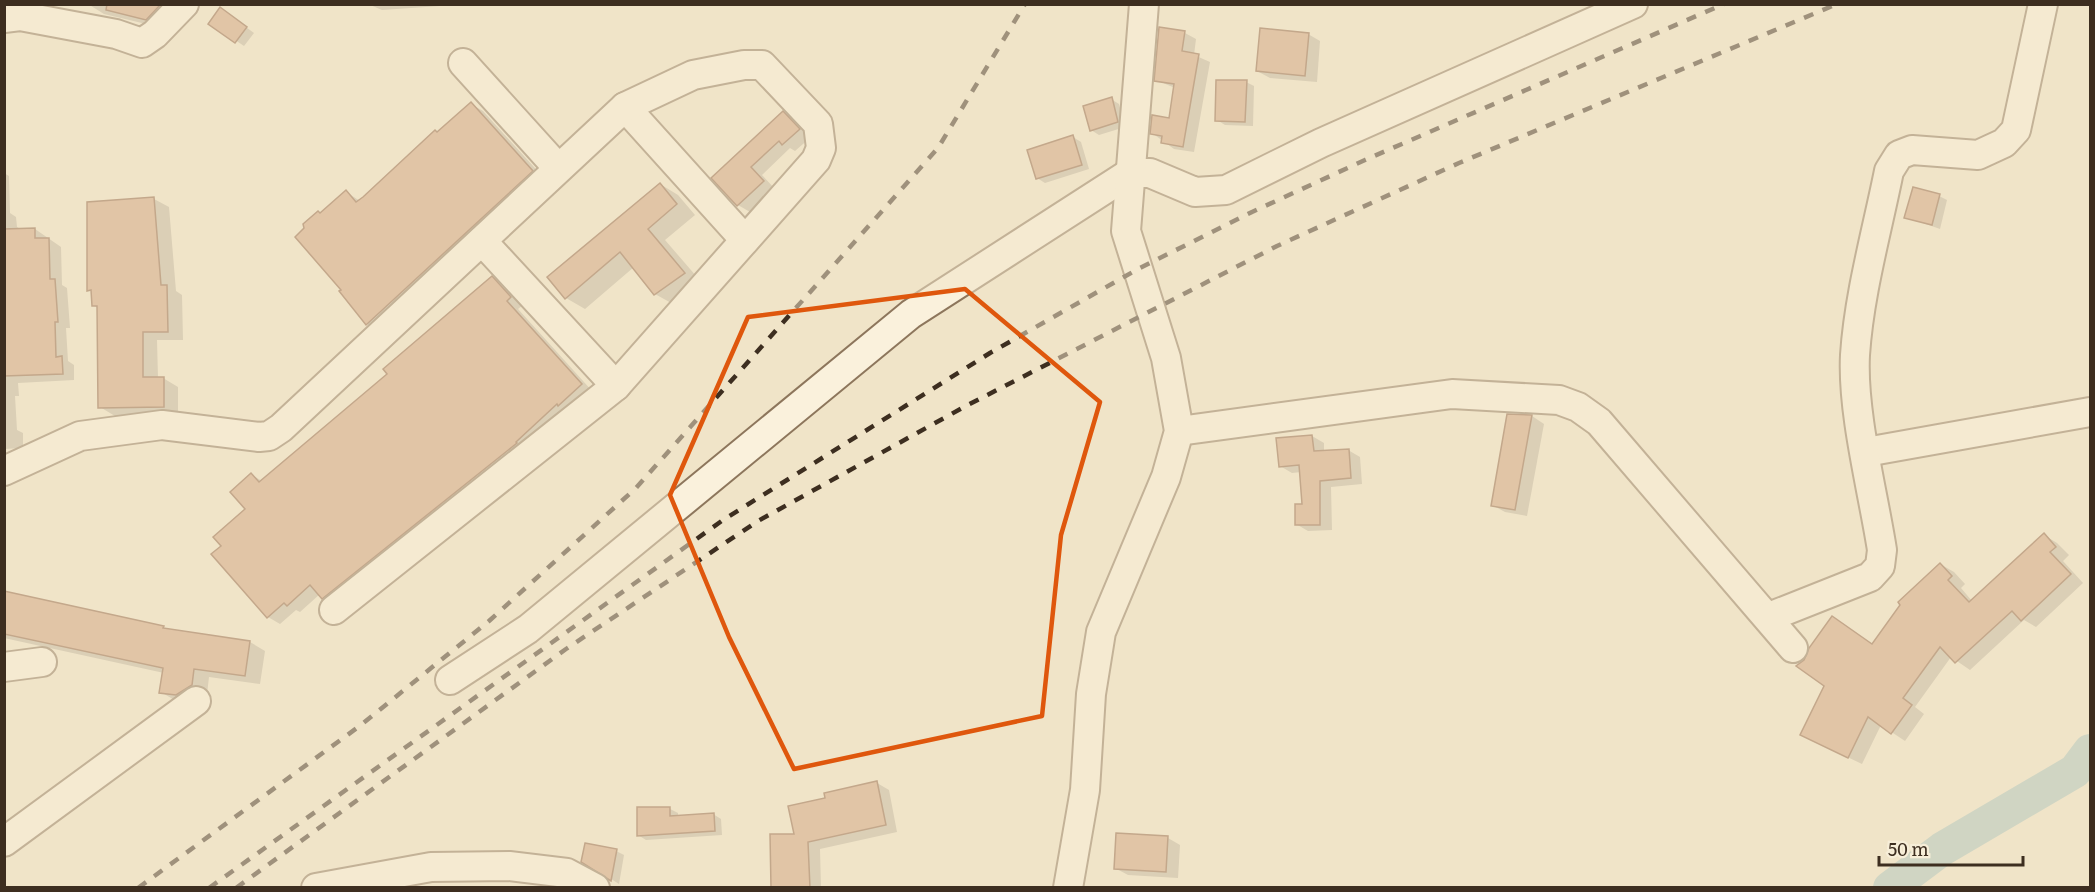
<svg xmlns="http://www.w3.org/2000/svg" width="2095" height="892" viewBox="0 0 2095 892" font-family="Literata,serif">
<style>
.shadow{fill:#0003}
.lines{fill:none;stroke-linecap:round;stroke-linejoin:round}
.river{stroke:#a9c4bc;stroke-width:34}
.building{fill:#cf9f7d;stroke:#8d5f41;stroke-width:1.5}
.minor-casing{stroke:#8d765c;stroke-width:32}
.minor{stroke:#faf1dc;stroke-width:28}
.rail{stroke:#3d2e20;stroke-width:4.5;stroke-dasharray:10 10;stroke-linecap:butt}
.marked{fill:none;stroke:#df570d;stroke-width:4.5;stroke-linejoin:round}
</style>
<rect width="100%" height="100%" fill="#f0e4c8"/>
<g class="shadow">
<path d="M88,4H186L163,28L104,14Z"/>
<path d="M368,4H469L382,10Z"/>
<path d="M228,14L254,33L244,46L210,23Z"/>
<path d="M1160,29L1185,33L1196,39L1194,55L1210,62L1194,152L1174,149L1152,133L1170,120L1175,88L1156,80Z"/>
<path d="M1308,34L1320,41L1317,82L1270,78L1257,71Z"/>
<path d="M1246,82L1254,86L1253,126L1225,125L1217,120Z"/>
<path d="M1111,99L1119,104L1125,127L1099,135L1091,130Z"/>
<path d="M471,104L483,111L544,178L379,331L367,324L344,290L321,214L346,192L360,201Z"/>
<path d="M783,113L796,120L811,137L795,151L790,148L762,175L775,189L750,212L738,205L713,178Z"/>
<path d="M1073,137L1081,142L1089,169L1045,183L1037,178Z"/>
<path d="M4,173L9,176L10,213L16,217L17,227L22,230L35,229L61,247L62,285L67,288L70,328H66L68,361L74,365V380L18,383L19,396H15L17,430L23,433V448L4,449Z"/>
<path d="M660,184L678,195L695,215L665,240L703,284L673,304L655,294L634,267L585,309L566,298Z"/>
<path d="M1939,196L1947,200L1940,229L1906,217Z"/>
<path d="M154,199L169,207L176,291L182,295L183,340H157L158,378H163L178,387V415L115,416L100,407L98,308L93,305V292L89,290Z"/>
<path d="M492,278L505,285L523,305L518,309L593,392L336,605L320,594L300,612L296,610L280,624L268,617L223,546L247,509L252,475L262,481L389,374Z"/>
<path d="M1532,416L1544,424L1527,516L1505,512L1492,505Z"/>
<path d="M1312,436L1324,443V452L1348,450L1360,457L1362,484L1331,487L1332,530L1308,531L1296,524L1304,506L1301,472L1292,473L1280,466Z"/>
<path d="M2044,535L2057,543L2069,555L2063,561L2083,583L2036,627L2024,620L1970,670L1951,657L1915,707L1924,714L1905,741L1881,725L1862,764L1816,742L1826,685L1805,661L1833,618L1873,645L1940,564L1954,572L1965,584L1961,588L1972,601Z"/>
<path d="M4,593L163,627L170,631L250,642L265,651L260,684L209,677L207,694L176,701L161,692L164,673L4,638Z"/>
<path d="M877,783L889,790L897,832L820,849L821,888H773L796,835L826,799Z"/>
<path d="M670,809L678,813V817L713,814L721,819L722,835L646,840L638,835Z"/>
<path d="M1168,838L1180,845L1178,878L1128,875L1115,868Z"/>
<path d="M616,851L624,855L619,884L583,861Z"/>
</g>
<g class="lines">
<path class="river" d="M1890,888L1942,849L2075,771L2090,751"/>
</g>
<g class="building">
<path d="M107,4H161L146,20L106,10Z"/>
<path d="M220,7L247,27L235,43L208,24Z"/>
<path d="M1159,27L1185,31L1182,51L1199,54L1183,147L1161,143L1162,136L1150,134L1152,115L1169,118L1174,84L1154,81Z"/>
<path d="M1260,28L1309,33L1305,76L1256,71Z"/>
<path d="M1216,80H1247L1245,122L1215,121Z"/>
<path d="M1112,97L1118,122L1090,131L1083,106Z"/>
<path d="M471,102L533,171L366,325L339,291L341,290L295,237L304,228L303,224L318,211L320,213L346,190L356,202L363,197L435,130L437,132Z"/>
<path d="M783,111L800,129L782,145L779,141L751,167L764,181L737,206L711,178Z"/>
<path d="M1073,135L1082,165L1036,179L1027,150Z"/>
<path d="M660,183L677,204L648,229L685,273L654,295L620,252L565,299L547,277Z"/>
<path d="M1913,187L1940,194L1932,225L1904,218Z"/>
<path d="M154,197L161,285H167L168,332H143V377H164V407L98,408L97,306H92L91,290L87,291V202Z"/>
<path d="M35,228V238H49L50,279H55L58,322H55L56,357L62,356L63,374L4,376V229Z"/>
<path d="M492,276L511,297L507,301L582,384L558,406L557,404L516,442L517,443L322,599L310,585L287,606L284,603L267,618L211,554L221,546L213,537L245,509L230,492L251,473L259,482L387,374L383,369Z"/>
<path d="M1507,414L1532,415L1515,510L1491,506Z"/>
<path d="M1312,435L1314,451L1349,449L1351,478L1320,481V525H1295V504H1302L1299,465L1279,467L1276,438Z"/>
<path d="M2044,533L2056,547L2050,552L2071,574L2021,621L2012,611L1955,663L1940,647L1903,698L1912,705L1891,734L1868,717L1848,758L1800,735L1824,686L1796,666L1804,660L1809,648L1832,616L1872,644L1900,605L1898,602L1940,563L1952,576L1948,580L1969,602Z"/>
<path d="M4,591L164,626L163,628L250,641L245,676L194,669L192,685L176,695L159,693L163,668L4,634Z"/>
<path d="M877,781L886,825L808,842L810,888H771L770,834H794L788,806L825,798L824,793Z"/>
<path d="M637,807H670V816L714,813L715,831L637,836Z"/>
<path d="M1116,833L1168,836L1166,872L1114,869Z"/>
<path d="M585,843L617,849L611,881L581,862Z"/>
</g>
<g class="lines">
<defs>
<g id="minor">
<path d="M4,18L20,16L116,34L142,43L155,34L184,4"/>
<path d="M463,63L558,168"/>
<path d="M625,107L745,240"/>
<path d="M482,241L616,386"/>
<path d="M1179,431L1452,394L1559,400L1578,407L1599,422L1793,648"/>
<path d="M1866,452L2090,412"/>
<path d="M4,471L80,436L162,425L259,437L269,436L281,428L625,107L693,75L744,65H762L818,124L821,148L816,160L616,386L334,610"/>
<path d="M1769,617L1870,577L1880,566L1882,550C1873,492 1852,413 1855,355C1859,294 1877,231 1889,171L1899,155L1912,150L1978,155L2004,143L2016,130L2043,4"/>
<path d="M4,667L42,662"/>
<path d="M450,680L528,629L911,314L1130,173H1150L1195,192L1226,190L1321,143L1633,4"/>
<path d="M4,842L196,701"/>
<path d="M316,888L431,867L509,866L567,873L595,888"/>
<path d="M1068,888L1085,790L1091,694L1101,632L1166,477L1179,431L1166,358L1126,231L1144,4"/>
</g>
</defs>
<use href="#minor" class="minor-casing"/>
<use href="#minor" class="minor"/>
<g class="rail">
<path d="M138,888L361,725L489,621L636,488L938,148L1025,4"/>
<path d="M209,888L723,520L990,353L1138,269L1252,212L1365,160L1724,4"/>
<path d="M236,888L566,649L758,521L964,407L1277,246L1459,163L1837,4"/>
</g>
</g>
<path d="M0 0H2095V892H0ZM965,289L1100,402L1061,535L1042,716L794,769L729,637L670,495L748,317Z" fill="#f0e4c8" fill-opacity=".55" fill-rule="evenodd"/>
<path class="marked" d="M965,289L1100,402L1061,535L1042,716L794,769L729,637L670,495L748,317Z"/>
<rect width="2095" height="892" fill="none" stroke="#3d2e20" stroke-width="12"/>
<path d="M1879 856v9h144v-9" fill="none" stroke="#3d2e20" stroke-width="3"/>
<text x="1888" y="856" font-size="18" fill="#3d2e20" stroke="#f7eed8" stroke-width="4.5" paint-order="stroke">50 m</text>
</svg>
